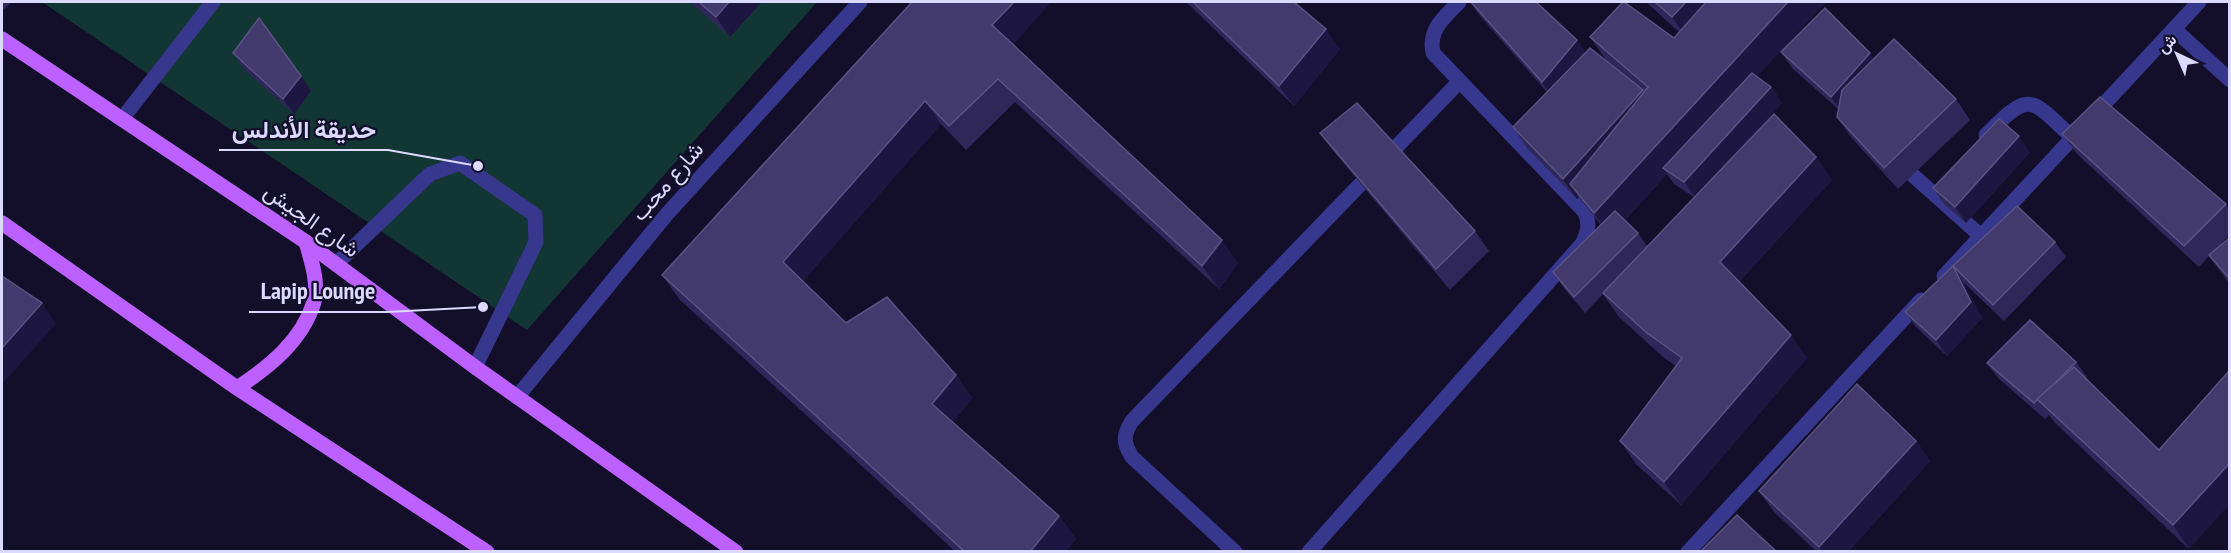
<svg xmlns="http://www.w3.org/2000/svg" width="2231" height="553" viewBox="0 0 2231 553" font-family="'PT Sans Narrow',Vazirmatn,sans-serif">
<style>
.green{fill:#123633}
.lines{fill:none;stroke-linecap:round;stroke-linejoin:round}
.minor{stroke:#37388d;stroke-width:15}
.major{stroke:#bc60ff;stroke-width:15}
.wall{fill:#2f275a;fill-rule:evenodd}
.shaded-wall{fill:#1c1640}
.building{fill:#423a6c;stroke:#5a5383;stroke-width:1.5}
.labels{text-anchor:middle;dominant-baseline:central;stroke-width:4.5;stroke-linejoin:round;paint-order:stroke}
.street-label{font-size:22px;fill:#dcd9ff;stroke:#130f2b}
.leader{fill:none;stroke:#dcd9ff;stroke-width:2}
.callout-dot{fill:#dcd9ff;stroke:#130f2b;stroke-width:2}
.callout-label{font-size:24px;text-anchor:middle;font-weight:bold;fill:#dcd9ff;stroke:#130f2b;stroke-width:4.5;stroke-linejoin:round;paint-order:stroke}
</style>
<rect width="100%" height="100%" fill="#130f2b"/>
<path class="green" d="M42,2H817L527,330Z"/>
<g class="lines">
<g class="minor">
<path d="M2174,29L2230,80"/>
<path d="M122,119L213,2"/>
<path d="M1986,135C2031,90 2029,97 2073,138"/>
<path d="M1898,162L1981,236"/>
<path d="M336,264L430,174L460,163L535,215L536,242L475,367"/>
<path d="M1944,276L2199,2"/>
<path d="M517,397L667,214L860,2"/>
<path d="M1235,552L1132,457C1123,443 1123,435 1132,421L1459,82"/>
<path d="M1309,552L1582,244C1588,232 1590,225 1585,212L1433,53C1428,29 1444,18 1459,2"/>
<path d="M1688,552L1921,300"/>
</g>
<g class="major">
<path d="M2,39L306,242L475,367L736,552"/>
<path d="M2,223L237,388L487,552"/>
<path d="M237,388C269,367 302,341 314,302C319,282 311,260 306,242"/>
</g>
</g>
<g class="wall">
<path d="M2,2H12L3,10L2,9Z"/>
<path d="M690,2H762L730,37Z"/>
<path d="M912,2H1051L1013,44L1238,263L1219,289L1015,102L966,150L941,124L803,281L846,323L956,375L972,398L953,422L1059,516L1076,539L1065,552H956L679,299L662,275Z"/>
<path d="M1186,2H1294L1340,49L1294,106Z"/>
<path d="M1470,2H1536L1577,40L1585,53L1606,60L1590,37L1674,38L1679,32L1646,2H1826L1757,76L1771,87L1782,103L1723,167L1816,157L1832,180L1739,282L1807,358L1681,505L1636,464L1620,441L1676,366L1663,357L1619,317L1603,294L1585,313L1564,288L1553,272L1601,225L1579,197L1577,199L1527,148L1513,127L1547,92L1480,16ZM1667,174L1674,184L1694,197L1647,246L1638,233L1625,220Z"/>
<path d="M1781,52L1874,59L1956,99L1970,120L1898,189L1851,137L1837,117L1838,109L1792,68Z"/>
<path d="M233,53L301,76L311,91L294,114L244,69Z"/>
<path d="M1320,133L1475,231L1489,251L1450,290L1335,153Z"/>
<path d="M2062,134L2226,204L2229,209V235L2213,252L2229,238V283L2209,256L2199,267L2077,154Z"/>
<path d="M2030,152L1966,223L1944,204L1933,188Z"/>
<path d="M2055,242L2066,257L2004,321L1963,282L1982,318L1947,356L1916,327L1905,312L1953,266Z"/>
<path d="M2076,362L2087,377L2086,378L2159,450L2189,549L2054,422L2049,415L2045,419L1998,378L1987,363Z"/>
<path d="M1916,441L1930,461L1848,552H1817L1774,512L1759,491Z"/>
</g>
<g class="shaded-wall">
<path d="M729,2H762L730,37L716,17Z"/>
<path d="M1014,2H1051L1009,49L992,25Z"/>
<path d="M1686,2H1723L1688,40L1672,17Z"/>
<path d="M1788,2H1826L1669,172L1663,168L1667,174L1610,236L1594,213Z"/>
<path d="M1326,29L1340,49L1294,106L1279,86Z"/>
<path d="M1577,40L1591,61L1556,102L1542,82Z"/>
<path d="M1870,53L1881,69L1842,112L1831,97Z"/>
<path d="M301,76L311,91L294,114L283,99Z"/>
<path d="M1771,87L1782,103L1695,197L1684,182Z"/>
<path d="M1643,90L1658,111L1570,184L1579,197L1577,199L1563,179Z"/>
<path d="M925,101L941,124L800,285L783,262Z"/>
<path d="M2019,136L2030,152L1966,223L1955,207Z"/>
<path d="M1816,157L1832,180L1736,285L1720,262Z"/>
<path d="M1222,240L1238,263L1219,289L1202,266Z"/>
<path d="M1953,266L1963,282L1982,318L1947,356L1936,340Z"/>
<path d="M42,303L56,324L2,384V348Z"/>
<path d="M1791,335L1807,358L1681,505L1664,482Z"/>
<path d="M956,375L972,398L949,427L932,404Z"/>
<path d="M1916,441L1930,461L1848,552H1823L1819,547Z"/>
<path d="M2229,464V505L2189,549L2173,525Z"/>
<path d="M1059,516L1076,539L1065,552H1030Z"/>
</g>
<g class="building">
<path d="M699,2H729L716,17Z"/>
<path d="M912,2H1014L992,25L1222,240L1202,266L998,79L949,126L925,101L783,262L846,323L887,297L956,375L932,404L1059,516L1030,552H965L662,275Z"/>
<path d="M1193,2H1294L1326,29L1279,86Z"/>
<path d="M1471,2H1536L1577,40L1542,82Z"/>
<path d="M1623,2H1624L1674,38L1706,2H1788L1594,213L1570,184L1648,87L1590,37Z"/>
<path d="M1655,2H1686L1672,17Z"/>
<path d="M1825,8L1870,53L1831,97L1781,52Z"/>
<path d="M259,18L301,76L283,99L233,53Z"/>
<path d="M1894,39L1956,99L1884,168L1837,117L1842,90Z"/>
<path d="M1590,48L1643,90L1563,179L1513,127Z"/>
<path d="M1752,73L1771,87L1684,182L1663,168Z"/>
<path d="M2100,97L2226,204L2184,246L2062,134Z"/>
<path d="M1357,103L1475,231L1436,269L1320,133Z"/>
<path d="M1774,114L1816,157L1720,262L1791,335L1664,482L1620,441L1682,358L1647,333L1603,293Z"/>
<path d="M1999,119L2019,136L1955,207L1933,188Z"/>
<path d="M2017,206L2055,242L1993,305L1953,266Z"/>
<path d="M1615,211L1638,233L1574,297L1553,272Z"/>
<path d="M2229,238V278L2209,255Z"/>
<path d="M1953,266L1971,302L1936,340L1905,312Z"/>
<path d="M2,276L42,303L2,348Z"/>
<path d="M2030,320L2076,362L2034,403L1987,363Z"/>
<path d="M2074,367L2159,450L2229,371V464L2173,525L2037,399Z"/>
<path d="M1857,384L1916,441L1819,547L1759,491Z"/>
<path d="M1737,515L1777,552H1700Z"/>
</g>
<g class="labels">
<g class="street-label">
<text transform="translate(667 181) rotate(-49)">شارع محب</text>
<text transform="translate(312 220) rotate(35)">شارع الجيش</text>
</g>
</g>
<path class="leader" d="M478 166L388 150H219M483 307L387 312H249"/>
<g class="callout-dot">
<circle cx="478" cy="166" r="6"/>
<circle cx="483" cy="307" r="6"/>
</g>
<g class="callout-label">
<text x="304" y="138">حديقة الأندلس</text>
<text x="318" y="299">Lapip Lounge</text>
</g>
<rect width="2231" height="553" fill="none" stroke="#dcd9ff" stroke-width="6"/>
<g transform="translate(2177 54) rotate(316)" stroke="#130f2b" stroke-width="4.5" paint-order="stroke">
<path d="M0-4.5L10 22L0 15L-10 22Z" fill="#dcd9ff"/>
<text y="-9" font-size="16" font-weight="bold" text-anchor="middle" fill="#dcd9ff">ش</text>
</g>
</svg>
